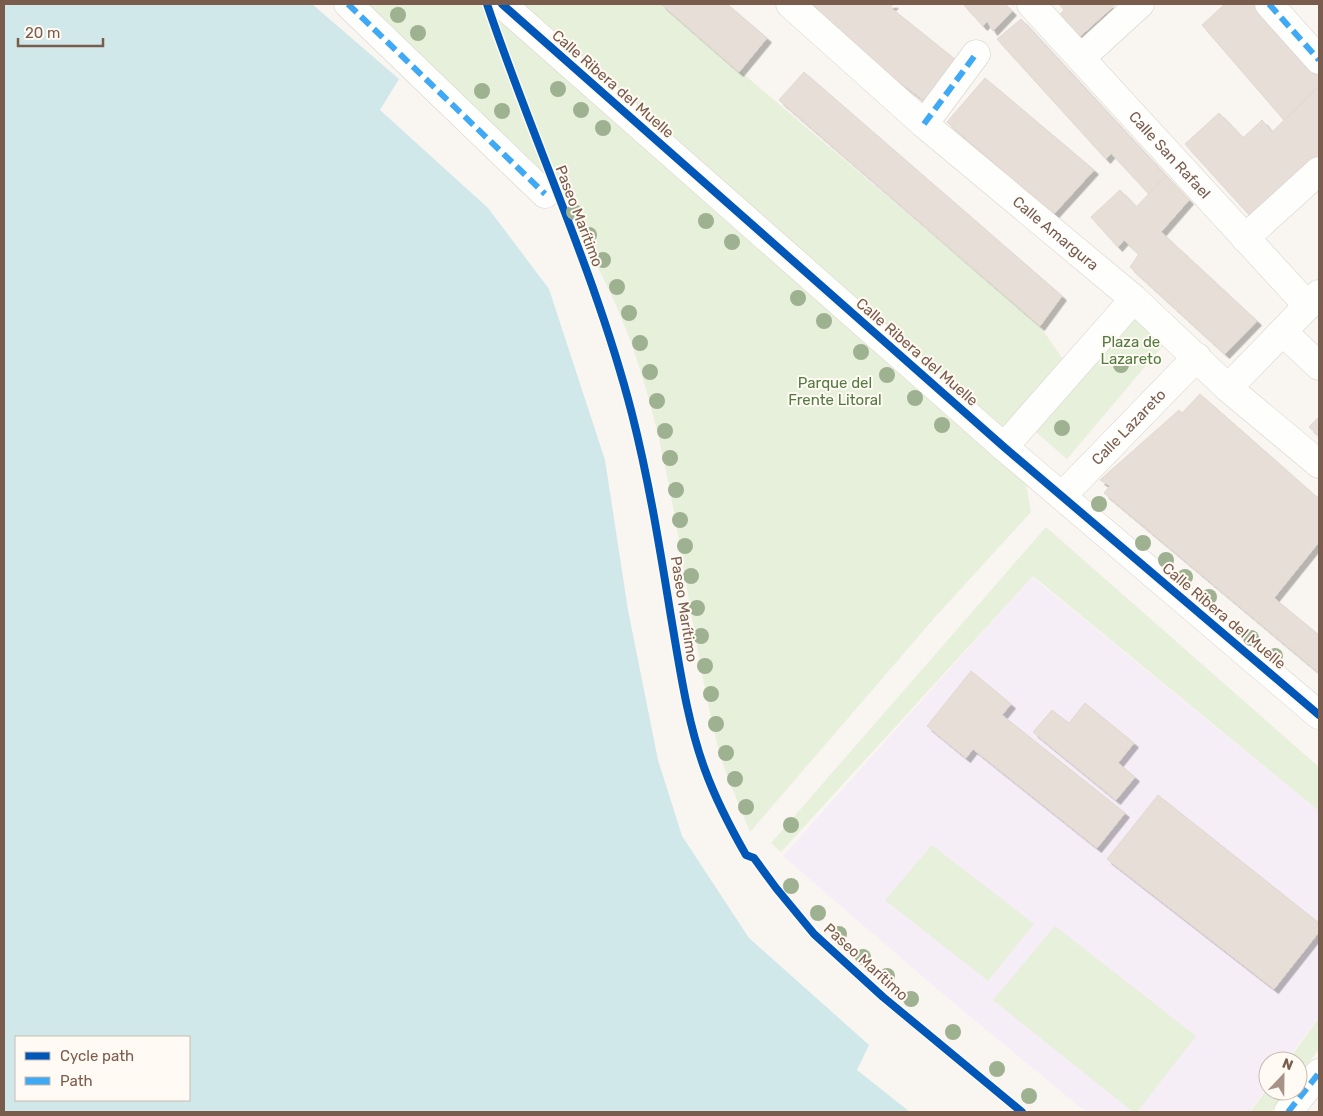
<svg xmlns="http://www.w3.org/2000/svg" width="1323" height="1116" viewBox="0 0 1323 1116" font-family="Rubik,sans-serif">
<style>
.education{fill:#f6eef6}
.green{fill:#e7f0db}
.water{fill:#d0e8ea;fill-rule:evenodd}
.building{fill:#e6ded7;stroke:#e2d8d2;filter:url(#shadow)}
.lines{fill:none;stroke-linecap:round;stroke-linejoin:round}
.street-casing{stroke:#d7d1cb;stroke-width:29}
.secondary-casing{stroke:#d9d2cb;stroke-width:29}
.street{stroke:#fefefd;stroke-width:28}
.secondary{stroke:#fefefd;stroke-width:28}
.quiet{stroke:#3fa9f5;stroke-width:6;stroke-dasharray:12 6;stroke-linecap:butt}
.cycleway-casing{stroke:#fffaf3;stroke-width:11}
.cycleway{stroke:#0057b8;stroke-width:8}
.tree{fill:#9eb190}
.labels{text-anchor:middle;dominant-baseline:central;stroke-width:4;stroke-linejoin:round;paint-order:stroke}
.street-label{font-size:15px;fill:#7a5c4d;stroke:#fffaf3}
.park-label{font-size:15px;fill:#537a41;stroke:#fffaf3}
</style>
<defs>
<filter id="shadow"><feDropShadow dx="4.5" dy="4.5" stdDeviation="0" flood-color="#0004"/></filter>
</defs>
<rect width="100%" height="100%" fill="#f9f5f0"/>
<path class="education" d="M1032,577L1319,811V1017L1286,1061H1268V1086L1249,1112H1086L943,994L783,856Z"/>
<g class="green">
<path d="M355,4H661L1040,326L1064,361L1015,420L1031,512L936,616L750,832C739,803 724,773 717,743C672,559 676,372 563,210Z"/>
<path d="M1132,317L1165,343L1067,459L1036,432Z"/>
<path d="M1046,527L1319,767V811L1033,576L781,852L771,843Z"/>
<path d="M932,845L1034,924L988,981L885,900Z"/>
<path d="M1055,926L1196,1036L1137,1112H1133L993,1000Z"/>
<path d="M1319,1018V1049L1298,1077V1061H1288Z"/>
<path d="M1268,1088V1091H1287L1271,1112H1250Z"/>
</g>
<path class="water" d="M4,4H312L399,79L380,110L488,208L549,289L605,460L628,610L658,760L682,836L749,938L869,1045L857,1070L910,1112H4ZM16,1037H189V1100H16Z"/>
<g class="building">
<path d="M661,4H727L767,38L739,72Z"/>
<path d="M810,4H894L890,7L961,64L927,103L893,77Z"/>
<path d="M963,4H1005L1012,11L993,31L987,21L983,26Z"/>
<path d="M1059,4H1116L1076,40L1055,20L1064,10Z"/>
<path d="M1225,4H1262L1319,61V86L1284,120L1202,25Z"/>
<path d="M1021,19L1166,176L1149,194L1111,153L1106,159L997,39Z"/>
<path d="M804,72L1062,296L1040,326L779,100Z"/>
<path d="M985,78L1094,170L1053,215L947,122Z"/>
<path d="M1319,86V155L1252,218L1185,144L1219,113L1243,138L1262,120L1272,132Z"/>
<path d="M1166,176L1189,200L1161,232L1257,321L1225,354L1130,267L1139,254L1124,240L1118,247L1091,217L1120,190L1136,207Z"/>
<path d="M1200,394L1319,499V542L1274,598L1319,635V673L1104,493L1110,486L1100,480L1179,410L1182,413Z"/>
<path d="M1319,417V436L1309,427Z"/>
<path d="M971,671L1011,704L1002,715L1125,813L1097,848L973,749L966,758L927,726Z"/>
<path d="M1085,703L1134,743L1118,763L1135,777L1116,800L1033,732L1052,710L1069,723Z"/>
<path d="M1158,795L1319,923V932L1274,989L1107,859Z"/>
</g>
<g class="lines">
<defs>
<g id="street">
<path d="M348,4L545,194"/>
<path id="s1" d="M790,4L924,124L1134,299L1228,388L1319,464"/>
<path id="s2" d="M1031,4L1308,306"/>
<path d="M1269,4L1319,60"/>
<path d="M1082,57L1140,4"/>
<path d="M924,124L976,54"/>
<path d="M1245,238L1319,171"/>
<path d="M1283,332L1319,366"/>
<path d="M1228,388L1319,294"/>
<path d="M1004,447L1134,299"/>
<path id="s3" d="M1062,496L1197,357"/>
<path d="M1288,1112L1319,1073"/>
</g>
<path id="secondary" d="M502,4L1004,447L1319,715"/>
</defs>
<use href="#street" class="street-casing"/>
<use href="#secondary" class="secondary-casing"/>
<use href="#street" class="street"/>
<use href="#secondary" class="secondary"/>
<g class="quiet">
<path d="M348,4L545,194"/>
<path d="M1269,4L1319,60"/>
<path d="M924,124L976,54"/>
<path d="M1288,1112L1319,1073"/>
</g>
<defs>
<g id="cycleway">
<path d="M487,4C533,141 596,274 632,414C649,481 660,549 671,617C680,669 687,721 705,770C716,800 730,827 746,855L754,858L776,888L814,934L883,997L1022,1112"/>
<path d="M502,4L1004,447L1319,715"/>
</g>
</defs>
<use href="#cycleway" class="cycleway-casing"/>
<use href="#cycleway" class="cycleway"/>
</g>
<g class="tree">
<circle cx="398" cy="15" r="8"/>
<circle cx="418" cy="33" r="8"/>
<circle cx="558" cy="89" r="8"/>
<circle cx="482" cy="91" r="8"/>
<circle cx="581" cy="110" r="8"/>
<circle cx="502" cy="111" r="8"/>
<circle cx="603" cy="128" r="8"/>
<circle cx="574" cy="212" r="8"/>
<circle cx="706" cy="221" r="8"/>
<circle cx="589" cy="235" r="8"/>
<circle cx="732" cy="242" r="8"/>
<circle cx="603" cy="260" r="8"/>
<circle cx="617" cy="287" r="8"/>
<circle cx="798" cy="298" r="8"/>
<circle cx="629" cy="313" r="8"/>
<circle cx="824" cy="321" r="8"/>
<circle cx="640" cy="343" r="8"/>
<circle cx="861" cy="352" r="8"/>
<circle cx="1121" cy="365" r="8"/>
<circle cx="650" cy="372" r="8"/>
<circle cx="887" cy="375" r="8"/>
<circle cx="915" cy="398" r="8"/>
<circle cx="657" cy="401" r="8"/>
<circle cx="942" cy="425" r="8"/>
<circle cx="1062" cy="428" r="8"/>
<circle cx="665" cy="431" r="8"/>
<circle cx="670" cy="458" r="8"/>
<circle cx="676" cy="490" r="8"/>
<circle cx="1099" cy="504" r="8"/>
<circle cx="680" cy="520" r="8"/>
<circle cx="1143" cy="543" r="8"/>
<circle cx="685" cy="546" r="8"/>
<circle cx="1166" cy="560" r="8"/>
<circle cx="691" cy="576" r="8"/>
<circle cx="1185" cy="577" r="8"/>
<circle cx="1209" cy="597" r="8"/>
<circle cx="697" cy="608" r="8"/>
<circle cx="701" cy="636" r="8"/>
<circle cx="1251" cy="638" r="8"/>
<circle cx="1275" cy="656" r="8"/>
<circle cx="705" cy="666" r="8"/>
<circle cx="711" cy="694" r="8"/>
<circle cx="716" cy="724" r="8"/>
<circle cx="726" cy="753" r="8"/>
<circle cx="735" cy="779" r="8"/>
<circle cx="746" cy="807" r="8"/>
<circle cx="791" cy="825" r="8"/>
<circle cx="791" cy="886" r="8"/>
<circle cx="818" cy="913" r="8"/>
<circle cx="839" cy="934" r="8"/>
<circle cx="863" cy="957" r="8"/>
<circle cx="887" cy="976" r="8"/>
<circle cx="911" cy="999" r="8"/>
<circle cx="953" cy="1032" r="8"/>
<circle cx="997" cy="1069" r="8"/>
<circle cx="1029" cy="1096" r="8"/>
</g>
<g class="labels">
<g class="street-label">
<text transform="translate(613 84) rotate(41)">Calle Ribera del Muelle</text>
<text stroke="none"><textPath href="#s2" startOffset="205">Calle San Rafael</textPath></text>
<text transform="translate(579 216) rotate(69)">Paseo Marítimo</text>
<text stroke="none"><textPath href="#s1" startOffset="351">Calle Amargura</textPath></text>
<text transform="translate(917 352) rotate(41)">Calle Ribera del Muelle</text>
<text stroke="none"><textPath href="#s3" startOffset="96">Calle Lazareto</textPath></text>
<text transform="translate(684 609) rotate(81)">Paseo Marítimo</text>
<text transform="translate(1224 616) rotate(40)">Calle Ribera del Muelle</text>
<text transform="translate(866 962) rotate(42)">Paseo Marítimo</text>
</g>
<g class="park-label">
<text x="1131" y="342">Plaza de<tspan x="1131" dy="17">Lazareto</tspan></text>
<text x="835" y="383">Parque del<tspan x="835" dy="17">Frente Litoral</tspan></text>
</g>
</g>
<rect width="1323" height="1116" fill="none" stroke="#7a5c4d" stroke-width="10"/>
<rect x="15" y="1036" width="175" height="65" fill="#fffaf3" stroke="#cabbb1"/>
<rect x="25" y="1052" width="25" height="8" fill="#0057b8" stroke="#cabbb1"/>
<text x="60" y="1061" font-size="15" fill="#7a5c4d">Cycle path</text>
<rect x="25" y="1077" width="25" height="8" fill="#3fa9f5" stroke="#cabbb1"/>
<text x="60" y="1086" font-size="15" fill="#7a5c4d">Path</text>
<g transform="translate(1283 1076) rotate(22)"><circle r="24" fill="#fffaf3" stroke="#cabbb1"/>
<path d="M0-4L9 19L0 12L-9 19Z" fill="#a69286"/>
<text y="-8" font-size="14" font-weight="bold" text-anchor="middle" fill="#7a5c4d">N</text>
</g>
<path d="M18 38v8h85v-8" fill="none" stroke="#7a5c4d" stroke-width="2.5"/>
<text x="25" y="38" font-size="15" fill="#7a5c4d" stroke="#fffaf3" stroke-width="4" paint-order="stroke">20 m</text>
</svg>
